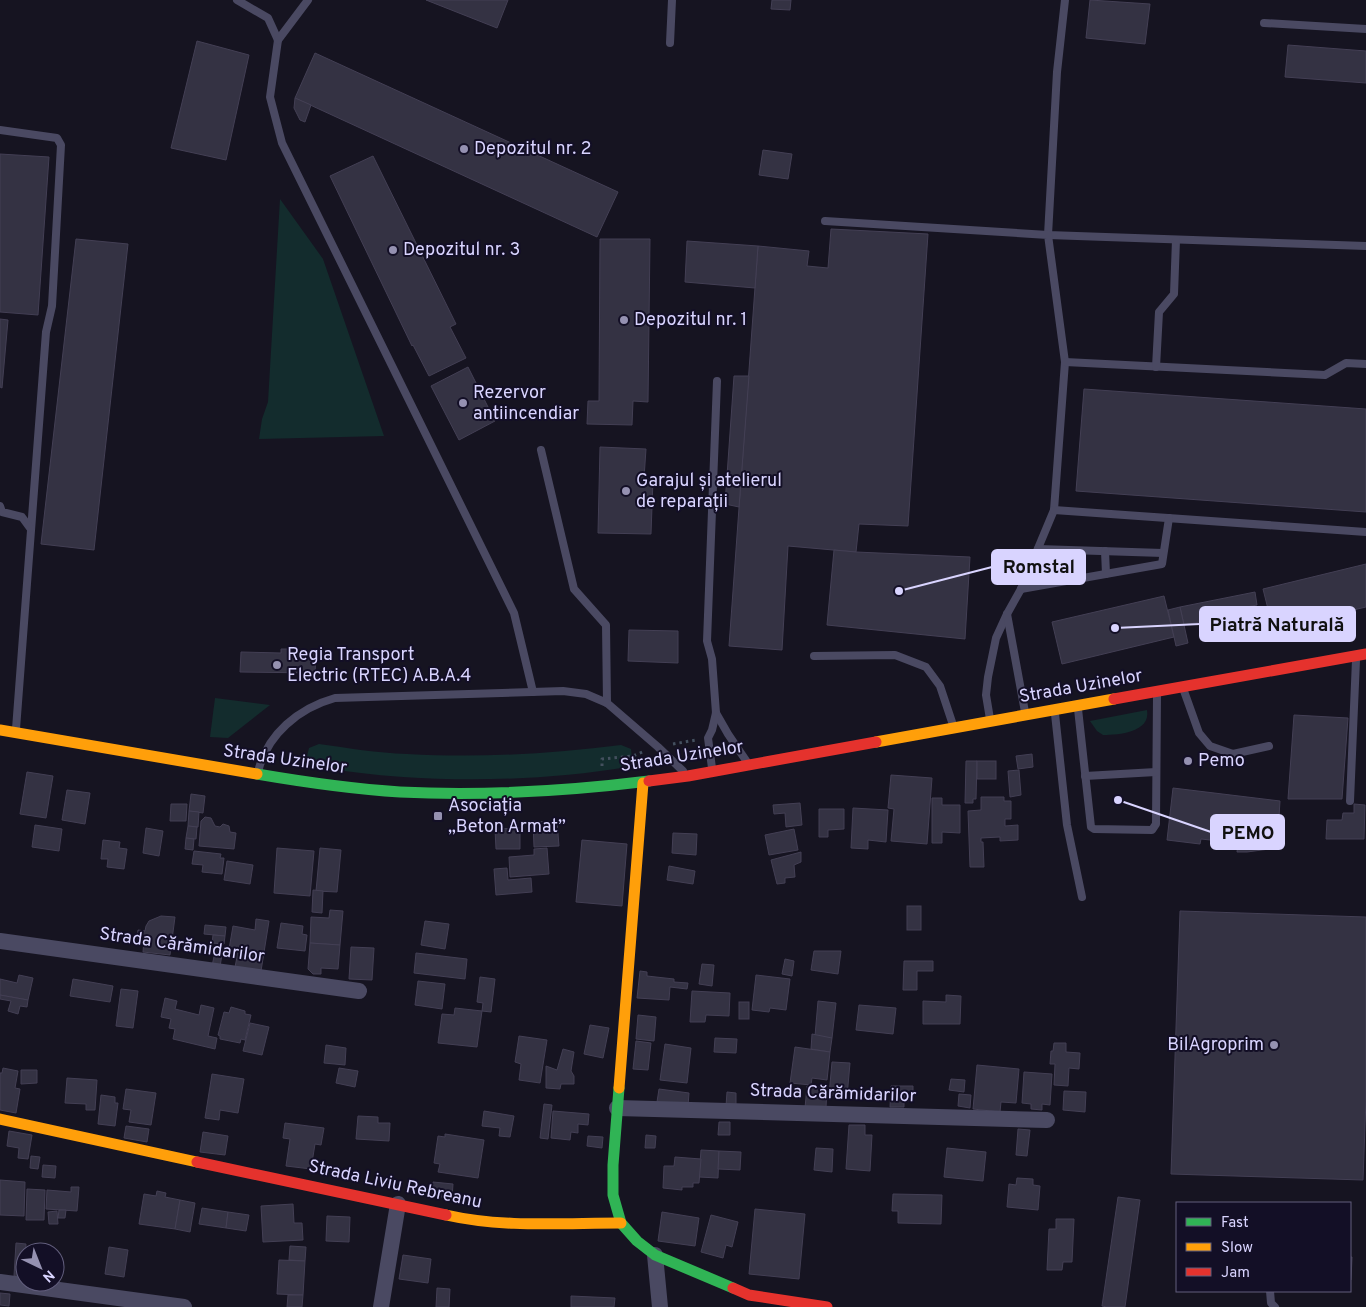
<svg xmlns="http://www.w3.org/2000/svg" width="1366" height="1307" viewBox="0 0 1366 1307" font-family="Overpass,sans-serif">
<style>
.green{fill:#132c2d}
.building{fill:#343243;stroke:#433f54}
.lines{fill:none;stroke-linecap:round;stroke-linejoin:round}
.path{stroke:#44505f;stroke-width:3;stroke-dasharray:2.5 4;stroke-linecap:butt}
.lane{stroke:#4a4962;stroke-width:8}
.street{stroke:#4a4962;stroke-width:16}
.fast{stroke:#30b455;stroke-width:11}
.slow{stroke:#ff9f0a;stroke-width:11}
.jam{stroke:#e5322d;stroke-width:11}
.poi-dot{fill:#9591b1;stroke:#130f26;stroke-width:2}
.labels{text-anchor:middle;dominant-baseline:central;stroke-width:4;stroke-linejoin:round;paint-order:stroke}
.poi-label{font-size:18px;fill:#d9d4ff;stroke:#130f26;text-anchor:start}
.street-label{font-size:18px;fill:#d9d4ff;stroke:#130f26}
.leader{fill:none;stroke:#d9d4ff;stroke-width:2}
.callout-dot{fill:#d9d4ff;stroke:#130f26;stroke-width:2}
.callout{fill:#d9d4ff;stroke:#d9d4ff;stroke-width:2}
.callout-label{font-size:19px;text-anchor:middle;font-weight:bold;fill:#111}
</style>
<rect width="100%" height="100%" fill="#161421"/>
<g class="green">
<path d="M280,199L323,259L384,436L259,439L262,419L268,402Z"/>
<path d="M215,698L270,705L228,738L210,737Z"/>
<path d="M1147,710C1151,732 1119,735 1103,735L1097,731L1090,721Z"/>
<path d="M319,744C348,748 377,753 407,754C479,758 550,754 621,745L631,749L632,760L628,767C555,779 477,782 403,777C373,775 344,771 315,767L309,763L307,756L309,748Z"/>
</g>
<g class="building">
<path d="M426,0H508L497,28Z"/>
<path d="M772,0H791L790,10L771,9Z"/>
<path d="M1090,0L1150,4L1145,44L1086,38Z"/>
<path d="M197,41L249,55L226,160L171,148Z"/>
<path d="M1288,45L1366,51V83L1285,77Z"/>
<path d="M315,53L618,192L597,237L295,98Z"/>
<path d="M295,98L311,105L305,122L300,120L294,108Z"/>
<path d="M763,150L792,154L788,179L759,175Z"/>
<path d="M0,154L49,157L38,315L0,312Z"/>
<path d="M373,156L456,324L450,327L466,358L429,376L413,345L412,346L330,176Z"/>
<path d="M831,229L928,234L908,526L859,524L856,552L788,546L782,650L729,646L758,246L809,251L807,266L828,268Z"/>
<path d="M76,239L128,244L94,550L41,544Z"/>
<path d="M600,239H650L648,402L633,401L632,425L587,424L588,401H599Z"/>
<path d="M687,241L758,246L755,288L685,282Z"/>
<path d="M0,319L8,320L2,388L0,387Z"/>
<path d="M468,367L495,421L459,440L431,386Z"/>
<path d="M734,376H749L739,507L725,504Z"/>
<path d="M1084,389L1366,409V512L1076,491Z"/>
<path d="M600,447L646,449L644,478L653,479L651,534L598,533Z"/>
<path d="M834,550L856,552L970,557L965,639L827,625Z"/>
<path d="M1366,564V607L1273,629L1263,589Z"/>
<path d="M1255,592L1257,605L1230,610L1231,616L1184,625L1180,607Z"/>
<path d="M1164,596L1174,637L1062,664L1052,622Z"/>
<path d="M1180,607L1188,643L1176,646L1168,610Z"/>
<path d="M629,630L678,631V663L628,661Z"/>
<path d="M281,649H292V653L316,654L315,673L240,672L241,652L281,653Z"/>
<path d="M1294,715L1348,718L1342,799H1288Z"/>
<path d="M1032,754L1033,767L1018,769L1016,756Z"/>
<path d="M966,761H977L976,799H973V803H965Z"/>
<rect x="977" y="761" width="19" height="18"/>
<path d="M1019,770L1021,795L1010,797L1008,771Z"/>
<path d="M27,772L53,776L46,818L20,814Z"/>
<path d="M891,775L932,778L927,844L891,841L894,809L888,808Z"/>
<path d="M1173,788L1280,801L1277,848L1247,852H1237L1238,843L1201,839L1200,844L1167,840Z"/>
<path d="M67,790L90,793L85,824L62,820Z"/>
<path d="M191,794L205,796L203,813L189,811Z"/>
<path d="M981,797H1004V801H1011V819H1005V826L1018,825V840L1000,841V837L981,838V842H983L984,867H970L968,811L981,810Z"/>
<path d="M932,798H942V805H960V833L942,832V843H932Z"/>
<path d="M800,803L802,825L786,827L785,813L774,814L773,805Z"/>
<path d="M171,804H187L186,821H170Z"/>
<path d="M1354,804L1365,805L1364,839H1326L1327,820H1342L1343,813H1354Z"/>
<path d="M853,808L888,810L886,842L868,840V849L851,848Z"/>
<path d="M819,809H844V829L828,830V837H819Z"/>
<path d="M189,811L199,812L198,827L188,826Z"/>
<path d="M205,817L211,818L215,826L220,827L223,824L229,826L230,832L236,833L234,849L199,846L201,821Z"/>
<path d="M557,821L559,846L534,847L533,822Z"/>
<path d="M35,825L62,829L59,851L32,847Z"/>
<path d="M188,826L197,827L196,839L186,838Z"/>
<path d="M146,828L163,831L159,856L143,853Z"/>
<path d="M520,828V849H496L495,829Z"/>
<path d="M794,829L798,850L769,855L765,835Z"/>
<path d="M673,833L697,834L696,855L672,853Z"/>
<path d="M186,838L194,839L193,850L185,849Z"/>
<path d="M103,840L120,842L119,848L127,849L124,869L107,867L108,859H101Z"/>
<path d="M582,840L627,844L622,906L576,902Z"/>
<path d="M277,848L314,851L310,896L274,893Z"/>
<path d="M320,848L341,850L337,892L316,891Z"/>
<path d="M547,848L549,874L510,877L509,857L534,855V849Z"/>
<path d="M194,851L221,854L220,858H224L222,874L202,872L203,865L192,864Z"/>
<path d="M801,852V862L794,865L795,877L785,878V883L777,884L771,860Z"/>
<path d="M227,861L253,865L250,884L224,880Z"/>
<path d="M669,866L695,871L693,884L667,880Z"/>
<path d="M507,868L508,880L531,878L532,892L496,895L494,869Z"/>
<path d="M313,890L323,891L322,913L312,912Z"/>
<rect x="907" y="906" width="14" height="24"/>
<path d="M330,910L343,911L340,945L310,943L311,917L329,918Z"/>
<path d="M1180,911L1366,917V1099L1363,1180L1171,1174Z"/>
<path d="M161,916L175,917L170,955L143,952L144,939H137L138,930L145,931L146,926L149,921Z"/>
<path d="M256,919L269,921L261,971L235,967L237,957L228,955L233,926L255,930Z"/>
<path d="M425,921L449,924L445,949L421,945Z"/>
<path d="M281,923L303,926L302,934L307,935L305,951L277,948Z"/>
<path d="M205,925L226,927L225,936L204,934Z"/>
<path d="M213,935L225,936L224,944L212,943Z"/>
<path d="M310,943L340,945L338,969L321,968V974H313L308,969Z"/>
<path d="M351,947L374,948L372,980L349,979Z"/>
<path d="M814,951H841L838,974L811,970Z"/>
<path d="M215,952L222,954L220,967L212,966Z"/>
<path d="M416,953L467,959L465,979L414,973Z"/>
<path d="M785,959L794,961L792,976L782,974Z"/>
<path d="M904,961H933V971H917V990H903Z"/>
<path d="M702,964L714,965L712,986L699,984Z"/>
<path d="M640,971L647,972V976L674,979V982L688,983L687,989L670,987L669,1000L637,998Z"/>
<path d="M19,975L33,978L28,1000L0,995V979L17,983Z"/>
<path d="M756,975L790,979L786,1010L770,1008L769,1012L752,1010Z"/>
<path d="M480,977L495,979L491,1012L482,1011L483,1003L477,1002Z"/>
<path d="M73,979L113,986L110,1002L70,996Z"/>
<path d="M418,981L445,984L442,1009L415,1005Z"/>
<path d="M121,989L138,991L133,1028L116,1026Z"/>
<path d="M692,991L730,993L729,1016L706,1015L705,1022H690Z"/>
<path d="M0,995L28,1000L27,1007L20,1006L18,1014L8,1011L11,1001L0,999Z"/>
<path d="M946,995L961,996L960,1024H923V1001L946,1002Z"/>
<path d="M165,998L177,1001L175,1009L199,1015L201,1005L214,1008L208,1036L217,1038L215,1049L173,1039L175,1029L169,1028L171,1019L161,1017Z"/>
<path d="M818,1001L836,1003L832,1038L815,1036Z"/>
<rect x="739" y="1002" width="10" height="17"/>
<path d="M859,1005L896,1008L893,1034L856,1030Z"/>
<path d="M231,1007L245,1011V1014L251,1015L245,1040L241,1039L240,1043L220,1039V1036L218,1035L224,1012L229,1013Z"/>
<path d="M455,1008L482,1011L477,1047L438,1043L442,1014L454,1015Z"/>
<path d="M638,1015L656,1017L654,1041L636,1039Z"/>
<path d="M250,1023L269,1027L262,1055L243,1051Z"/>
<path d="M590,1025L609,1028L603,1058L584,1054Z"/>
<path d="M812,1034L832,1038L830,1052L811,1049Z"/>
<path d="M519,1036L547,1040L540,1083L519,1080L521,1064L515,1062Z"/>
<path d="M715,1038L737,1039L736,1053L714,1052Z"/>
<path d="M636,1041L651,1043L648,1070L633,1069Z"/>
<path d="M1054,1043H1066V1052L1080,1053L1079,1069L1069,1068L1068,1086L1054,1085L1055,1064H1050L1051,1051H1053Z"/>
<path d="M665,1044L691,1048L687,1083L660,1080Z"/>
<path d="M326,1045L346,1048L345,1065L324,1063Z"/>
<path d="M795,1047L830,1052L827,1080L812,1078L811,1085L790,1083Z"/>
<path d="M563,1049L574,1052L571,1071L574,1076V1084H561L560,1089L546,1088V1066L557,1070Z"/>
<path d="M832,1062L850,1063L847,1097L829,1095Z"/>
<path d="M977,1065L1019,1069L1016,1103L1001,1102L1000,1112L973,1109Z"/>
<path d="M3,1068L18,1071L15,1088L20,1089L16,1113L0,1110V1073H2Z"/>
<path d="M339,1068L358,1071L355,1087L336,1083Z"/>
<path d="M21,1070H37V1083L21,1084Z"/>
<path d="M1024,1072L1052,1074L1050,1105L1042,1104V1110L1031,1109V1104L1022,1103Z"/>
<path d="M212,1074L244,1079L238,1113L220,1110L219,1120L205,1118Z"/>
<path d="M67,1078L97,1080L95,1110H86V1104L65,1103Z"/>
<path d="M951,1079L965,1080L964,1092L949,1090Z"/>
<path d="M807,1086L827,1087L826,1108H805Z"/>
<path d="M891,1086H913V1101H904V1107H890Z"/>
<path d="M126,1089L156,1093L151,1125L129,1122L131,1110L123,1109Z"/>
<path d="M659,1089L689,1093L688,1106L657,1102Z"/>
<path d="M1064,1091L1086,1092L1085,1112L1063,1110Z"/>
<path d="M727,1092L736,1093V1106H726Z"/>
<path d="M959,1094L971,1095L970,1108L958,1106Z"/>
<path d="M101,1095L115,1097V1103H118L115,1126L98,1124Z"/>
<path d="M544,1104L552,1105L548,1139L540,1138Z"/>
<path d="M484,1111L514,1116L510,1137L499,1136L500,1128L482,1126Z"/>
<path d="M553,1111L589,1114L588,1125L578,1124V1133L571,1132L570,1140L551,1138Z"/>
<path d="M358,1116L378,1117V1123H390L389,1141L356,1139Z"/>
<path d="M719,1122H730V1135H718Z"/>
<path d="M285,1123L324,1128L321,1145L315,1144L311,1169L286,1166L290,1139L283,1138Z"/>
<path d="M849,1125H865V1135H872L870,1171L846,1169Z"/>
<path d="M126,1126L149,1129L147,1142L124,1138Z"/>
<path d="M1018,1129L1030,1130L1027,1156L1016,1155Z"/>
<path d="M9,1131L32,1135L28,1159L18,1158L19,1148L7,1146Z"/>
<path d="M203,1132L228,1136L225,1155L200,1152Z"/>
<path d="M445,1134L484,1140L478,1178L438,1172L440,1164L434,1163L438,1136L445,1137Z"/>
<path d="M646,1135L656,1136L655,1148H645Z"/>
<path d="M588,1136L603,1137L602,1148L587,1146Z"/>
<path d="M816,1148L833,1149L832,1172L814,1170Z"/>
<path d="M947,1148L986,1152L983,1181L944,1177Z"/>
<path d="M701,1150L719,1151L718,1178L699,1177Z"/>
<path d="M719,1151L741,1152L740,1170L718,1169Z"/>
<path d="M31,1156L40,1157L38,1169L30,1168Z"/>
<path d="M675,1157L701,1159L699,1183H693V1187H682V1190L663,1188L664,1166H674Z"/>
<path d="M43,1165L56,1166L55,1178L42,1177Z"/>
<path d="M1017,1178L1033,1179V1185L1040,1186L1038,1210L1007,1207L1009,1184L1016,1185Z"/>
<path d="M0,1180L25,1182L24,1216L0,1215Z"/>
<path d="M433,1182L453,1184L452,1198L432,1196Z"/>
<path d="M71,1187H79L77,1211L46,1209L47,1190L71,1192Z"/>
<path d="M27,1189L45,1190L44,1220H26Z"/>
<path d="M157,1191L166,1193L165,1197L180,1200L175,1229L139,1224L144,1194L156,1196Z"/>
<path d="M893,1194L942,1195L941,1224L898,1223V1211H892Z"/>
<path d="M1118,1197L1140,1200L1125,1307H1107L1102,1306Z"/>
<path d="M180,1200L195,1203L190,1232L175,1229Z"/>
<path d="M293,1204L294,1223H302L303,1240L263,1242L261,1206Z"/>
<path d="M202,1208L228,1212L226,1228L199,1224Z"/>
<path d="M755,1209L805,1214L799,1279L749,1274Z"/>
<path d="M59,1210H66L65,1218H58Z"/>
<path d="M57,1211L58,1224H49L48,1212Z"/>
<path d="M228,1212L249,1215L246,1231L226,1228Z"/>
<path d="M662,1212L699,1218L695,1246L658,1241Z"/>
<path d="M711,1215L738,1222L732,1247L726,1245L723,1258L701,1252Z"/>
<path d="M327,1216L350,1217L349,1242L326,1241Z"/>
<path d="M1056,1219H1074L1072,1262H1063L1062,1270H1047L1049,1229H1056Z"/>
<path d="M16,1243L26,1244L24,1277L14,1276Z"/>
<path d="M290,1246L306,1247L305,1261L289,1260Z"/>
<path d="M109,1247L128,1250L124,1277L105,1274Z"/>
<path d="M403,1255L431,1259L428,1283L399,1279Z"/>
<path d="M1350,1257H1352L1351,1280H1350Z"/>
<path d="M279,1260L305,1261L303,1295L277,1294Z"/>
<path d="M437,1288L450,1289L449,1307H436Z"/>
<path d="M0,1293L10,1294L9,1306L0,1305Z"/>
<path d="M288,1295H303L302,1307H287Z"/>
<path d="M571,1296L615,1298L614,1307H571Z"/>
</g>
<g class="lines">
<g class="path">
<path d="M673,744L696,740"/>
<path d="M602,766V759L633,756L645,751"/>
</g>
<g class="lane">
<path d="M237,0L268,18L278,40L270,97L282,143L514,613L533,692"/>
<path d="M1065,0L1057,72L1048,235L1366,246"/>
<path d="M1264,23L1366,29"/>
<path d="M278,40L308,0"/>
<path d="M670,43L672,0"/>
<path d="M0,130L57,138L61,145L52,306L46,332L16,729"/>
<path d="M825,221L1048,235L1065,362L1054,510L1021,589L1007,614L996,638L988,677L986,695L990,719"/>
<path d="M1065,362L1325,375L1346,363L1366,364"/>
<path d="M1156,367L1159,312L1174,294L1176,240"/>
<path d="M541,450L574,589L606,625L607,703"/>
<path d="M0,506L2,512L22,517L30,528"/>
<path d="M1054,510L1366,532"/>
<path d="M1038,549L1163,553"/>
<path d="M1105,551L1106,574"/>
<path d="M1021,589L1162,564L1169,518"/>
<path d="M1007,614L1025,712"/>
<path d="M814,656L895,655L926,667L940,686L953,725"/>
<path d="M1184,691L1199,733L1210,746L1233,754L1269,746"/>
<path d="M1078,709L1091,827L1094,829L1152,830L1156,824L1157,696"/>
<path d="M716,713L728,734L747,762"/>
<path d="M1055,714L1067,825L1082,897"/>
<path d="M712,768L708,738L712,730L716,713L712,659L707,641L717,381"/>
<path d="M258,772C267,734 299,708 335,698L563,691L586,694L607,703L658,747L683,771"/>
<path d="M1085,776L1156,772"/>
<path d="M1350,801L1356,660"/>
<path d="M1270,1291L1271,1303L1275,1307"/>
</g>
<g class="street">
<path d="M0,941L359,991"/>
<path d="M617,1108L1047,1120"/>
<path d="M655,1255L660,1307"/>
<path d="M0,1282L184,1307"/>
<path d="M381,1307L398,1204"/>
</g>
<g class="fast">
<path d="M257,774C304,782 352,789 400,792C481,796 568,791 649,781"/>
<path d="M619,1088L613,1165V1195L621,1223L637,1241L655,1255L733,1288"/>
</g>
<g class="slow">
<path d="M0,730L257,774"/>
<path d="M876,742L1114,699"/>
<path d="M619,1088L643,783"/>
<path d="M0,1119L197,1162"/>
<path d="M446,1215C503,1228 563,1223 621,1223"/>
</g>
<g class="jam">
<path d="M1114,699L1366,654"/>
<path d="M649,781L688,776L876,742"/>
<path d="M197,1162L446,1215"/>
<path d="M733,1288L749,1295L827,1307"/>
</g>
</g>
<g class="poi-dot">
<circle cx="464" cy="149" r="5"/>
<circle cx="393" cy="250" r="5"/>
<circle cx="624" cy="320" r="5"/>
<circle cx="463" cy="403" r="5"/>
<circle cx="626" cy="491" r="5"/>
<circle cx="277" cy="665" r="5"/>
<circle cx="1188" cy="761" r="5"/>
<rect x="433" y="811" width="10" height="10" rx="2.5"/>
<circle cx="1274" cy="1045" r="5"/>
</g>
<g class="labels">
<g class="poi-label">
<text x="474" y="149">Depozitul nr. 2</text>
<text x="403" y="250">Depozitul nr. 3</text>
<text x="634" y="320">Depozitul nr. 1</text>
<text x="473" y="393">Rezervor<tspan x="473" dy="21">antiincendiar</tspan></text>
<text x="636" y="481">Garajul și atelierul<tspan x="636" dy="21">de reparații</tspan></text>
<text x="287" y="655">Regia Transport<tspan x="287" dy="21">Electric (RTEC) A.B.A.4</tspan></text>
<text x="1198" y="761">Pemo</text>
<text x="448" y="806">Asociația<tspan x="448" dy="21">„Beton Armat”</tspan></text>
<text x="1264" y="1045" text-anchor="end">BilAgroprim</text>
</g>
<g class="street-label">
<text transform="translate(1081 687) rotate(-10)">Strada Uzinelor</text>
<text transform="translate(682 757) rotate(-9)">Strada Uzinelor</text>
<text transform="translate(285 760) rotate(8)">Strada Uzinelor</text>
<text transform="translate(182 946) rotate(8)">Strada Cărămidarilor</text>
<text transform="translate(833 1094) rotate(2)">Strada Cărămidarilor</text>
<text transform="translate(395 1185) rotate(12)">Strada Liviu Rebreanu</text>
</g>
</g>
<path class="leader" d="M899 591L992 567M1115 628L1200 624M1118 800L1211 832"/>
<g class="callout-dot">
<circle cx="899" cy="591" r="5"/>
<circle cx="1115" cy="628" r="5"/>
<circle cx="1118" cy="800" r="5"/>
</g>
<g class="callout">
<rect x="992" y="550" width="93" height="34" rx="5"/>
<rect x="1200" y="607" width="155" height="34" rx="5"/>
<rect x="1211" y="815" width="73" height="34" rx="5"/>
</g>
<g class="callout-label">
<text x="1039" y="573">Romstal</text>
<text x="1277" y="631">Piatră Naturală</text>
<text x="1248" y="839">PEMO</text>
</g>
<rect x="1176" y="1202" width="175" height="90" fill="#130f26" stroke="#625e7d"/>
<rect x="1186" y="1218" width="25" height="8" fill="#30b455" stroke="#625e7d"/>
<text x="1221" y="1227" font-size="15" fill="#d9d4ff">Fast</text>
<rect x="1186" y="1243" width="25" height="8" fill="#ff9f0a" stroke="#625e7d"/>
<text x="1221" y="1252" font-size="15" fill="#d9d4ff">Slow</text>
<rect x="1186" y="1268" width="25" height="8" fill="#e5322d" stroke="#625e7d"/>
<text x="1221" y="1277" font-size="15" fill="#d9d4ff">Jam</text>
<g transform="translate(40 1267) rotate(137)"><circle r="24" fill="#130f26" stroke="#625e7d"/>
<path d="M0-4L9 19L0 12L-9 19Z" fill="#9591b1"/>
<text y="-8" font-size="14" font-weight="bold" text-anchor="middle" fill="#d9d4ff">N</text>
</g>
</svg>
